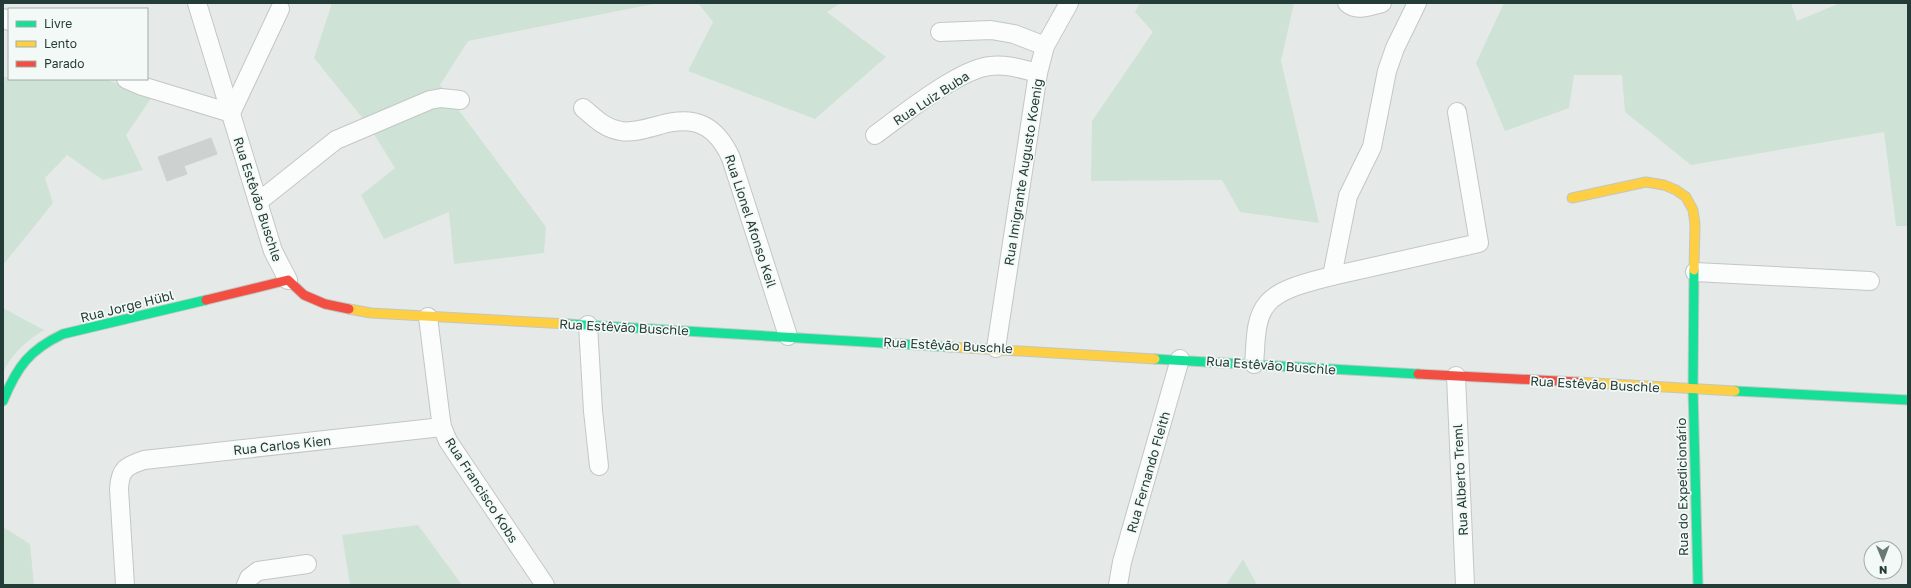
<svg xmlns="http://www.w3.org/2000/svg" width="1911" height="588" viewBox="0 0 1911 588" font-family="'Golos Text',sans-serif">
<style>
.green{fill:#cfe2d6}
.building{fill:#cdd1d0;stroke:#ced3d1}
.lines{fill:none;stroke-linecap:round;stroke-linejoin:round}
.street-casing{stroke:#c2c7c5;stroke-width:20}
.fast-casing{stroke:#c1c7c5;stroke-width:11}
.slow-casing{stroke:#c1c7c5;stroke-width:11}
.jam-casing{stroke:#c1c7c5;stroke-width:11}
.street{stroke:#fbfcfc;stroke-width:18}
.fast{stroke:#16e098;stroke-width:9}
.slow{stroke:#ffcf43;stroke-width:9}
.jam{stroke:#f24e42;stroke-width:9}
.labels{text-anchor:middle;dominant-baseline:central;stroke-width:3.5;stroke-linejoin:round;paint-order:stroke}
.street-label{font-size:13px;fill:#243c37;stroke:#f3f9f6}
</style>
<rect width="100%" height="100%" fill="#e5eae8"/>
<g class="green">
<path d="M332,3H658L468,41L440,85L546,227L544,253L454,264L449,212L384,239L361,195L395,168L369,126L314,58Z"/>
<path d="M698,3H841L827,12L886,57L815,119L688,71L713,22Z"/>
<path d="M1140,3H1294L1281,61L1319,223L1240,212L1222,180L1091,181L1092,121L1153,32L1135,12Z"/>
<path d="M1504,3H1791L1797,21L1840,3H1908V226H1896L1884,132L1691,165L1625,112L1622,75H1574L1569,108L1505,131L1476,63Z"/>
<path d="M3,77H9V79H105L152,97L126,135L143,170L103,180L67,155L45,178L53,203L3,265Z"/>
<path d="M3,308L44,330C27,340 11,354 3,373Z"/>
<path d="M418,525L462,585H350L342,535Z"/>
<path d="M3,527L30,544L34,585H3Z"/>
<path d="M1243,559L1257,585H1226Z"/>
</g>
<path class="building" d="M211,138L217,154L184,166L187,174L167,181L158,157Z"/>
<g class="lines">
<defs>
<g id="street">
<path d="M197,3L273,251L288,280"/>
<path d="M1347,3C1356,12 1371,6 1382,3"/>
<path d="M3,18L9,21"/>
<path d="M940,32L991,30L1014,34L1045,46"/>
<path d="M126,79L142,86L231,113L280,9"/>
<path d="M583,108C595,118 605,129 621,131C634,133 648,128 660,125C695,115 716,125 731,158L788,336"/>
<path d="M875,135C901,116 959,69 990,66C1006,64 1022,69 1038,73"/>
<path d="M258,202L336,140L430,100L441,98L460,100"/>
<path d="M1695,272L1870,281"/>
<path d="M1332,276L1479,243L1457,112"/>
<path d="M428,317L440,413L442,427L448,441L545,585"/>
<path d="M588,325L593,411L599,466"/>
<path d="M996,348L1038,73L1045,46L1069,3"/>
<path d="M1254,364C1256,345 1254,319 1267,304C1279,288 1313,281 1332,276L1348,196L1372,147L1387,71L1395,48L1417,3"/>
<path d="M1456,376L1465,585"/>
<path d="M125,585L119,489C120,469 126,466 144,460L442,427"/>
<path d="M246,585L249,578L258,571L307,564"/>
<path d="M1118,585L1122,562L1180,359"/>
</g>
<g id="fast">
<path d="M1694,270L1693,389L1698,585"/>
<path d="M568,324L950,347"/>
<path d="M1155,359L1418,374"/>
<path d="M1735,391L1908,400"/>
<path d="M3,401C17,367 29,350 63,334L206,300"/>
</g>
<g id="slow">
<path d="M1572,198L1646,182L1664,185L1676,190L1686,197L1693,210L1695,224L1694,270"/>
<path d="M349,309L371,313L568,324"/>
<path d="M950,347L1155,359"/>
<path d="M1577,382L1735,391"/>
</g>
<g id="jam">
<path d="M206,300L288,280L304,295L325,304L349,309"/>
<path d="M1418,374L1577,382"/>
</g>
</defs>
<use href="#street" class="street-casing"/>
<use href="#fast" class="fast-casing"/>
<use href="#slow" class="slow-casing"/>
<use href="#jam" class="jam-casing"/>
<use href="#street" class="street"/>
<use href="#fast" class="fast"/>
<use href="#slow" class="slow"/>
<use href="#jam" class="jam"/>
</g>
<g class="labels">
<g class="street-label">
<text transform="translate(931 98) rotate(-33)">Rua Luiz Buba</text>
<text transform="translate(1023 172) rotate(-81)">Rua Imigrante Augusto Koenig</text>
<text transform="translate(258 199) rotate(72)">Rua Estêvão Buschle</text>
<text transform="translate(751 221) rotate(72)">Rua Lionel Afonso Keil</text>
<text transform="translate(127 306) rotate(-14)">Rua Jorge Hübl</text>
<text transform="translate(624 327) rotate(3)">Rua Estêvão Buschle</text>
<text transform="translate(948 345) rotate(3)">Rua Estêvão Buschle</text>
<text transform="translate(1271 365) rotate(4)">Rua Estêvão Buschle</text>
<text transform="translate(1595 384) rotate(3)">Rua Estêvão Buschle</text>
<text transform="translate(282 445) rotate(-6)">Rua Carlos Kien</text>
<text transform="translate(1148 472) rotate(-74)">Rua Fernando Fleith</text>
<text transform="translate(1460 480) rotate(-93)">Rua Alberto Treml</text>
<text transform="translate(1682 487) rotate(-91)">Rua do Expedicionário</text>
<text transform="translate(482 490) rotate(57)">Rua Francisco Kobs</text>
</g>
</g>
<rect width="1911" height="588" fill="none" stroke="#243c37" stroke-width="8"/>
<rect x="8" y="8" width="140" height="72" fill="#f3f9f6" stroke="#a0adaa"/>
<rect x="16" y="21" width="20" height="6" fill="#16e098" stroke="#a0adaa"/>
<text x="44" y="28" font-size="12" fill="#243c37">Livre</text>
<rect x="16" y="41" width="20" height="6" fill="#ffcf43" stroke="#a0adaa"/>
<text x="44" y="48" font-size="12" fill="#243c37">Lento</text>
<rect x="16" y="61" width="20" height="6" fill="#f24e42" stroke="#a0adaa"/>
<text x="44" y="68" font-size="12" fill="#243c37">Parado</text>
<g transform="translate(1883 560) rotate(179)"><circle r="19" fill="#f3f9f6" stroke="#a0adaa"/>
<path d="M0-3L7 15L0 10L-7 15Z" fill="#687975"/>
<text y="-6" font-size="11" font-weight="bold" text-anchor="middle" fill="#243c37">N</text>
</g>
</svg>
